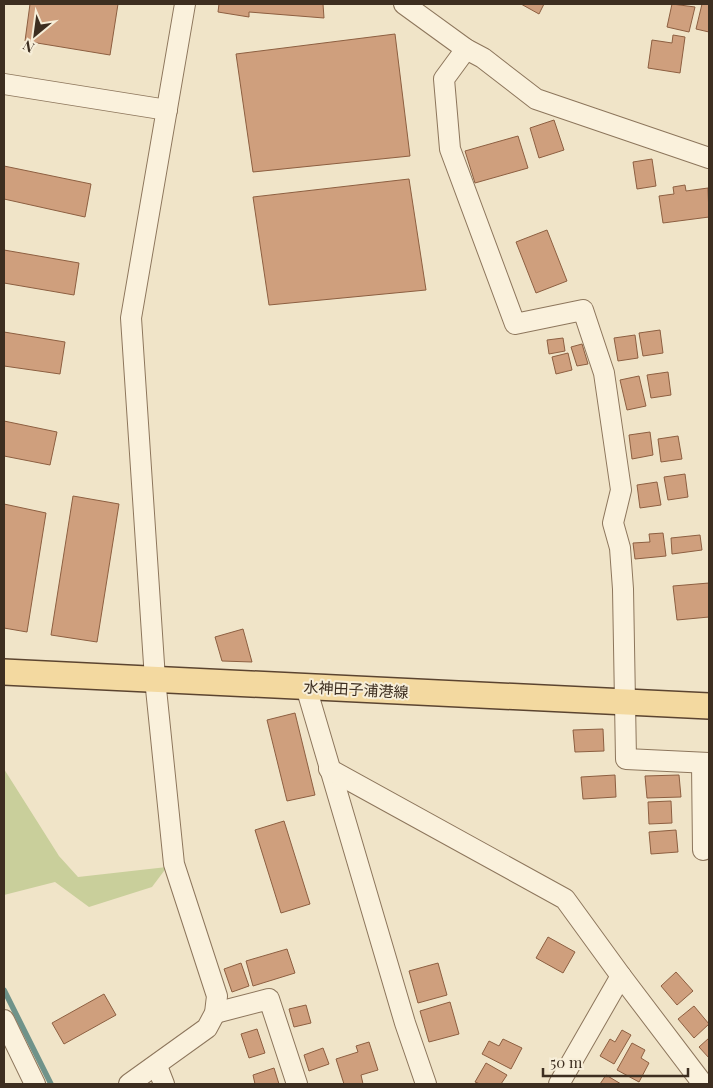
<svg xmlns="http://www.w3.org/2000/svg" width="713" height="1088" viewBox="0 0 713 1088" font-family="'Playfair Display','Noto Sans JP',serif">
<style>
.green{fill:#c9cf9b}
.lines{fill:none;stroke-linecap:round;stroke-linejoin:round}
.stream{stroke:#6f938a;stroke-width:5.5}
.building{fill:#cf9f7d;stroke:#8d5f41}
.minor-casing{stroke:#8d765c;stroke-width:22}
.major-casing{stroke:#5b4430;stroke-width:28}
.minor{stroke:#faf1dc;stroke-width:20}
.major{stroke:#f3d9a0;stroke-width:25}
.labels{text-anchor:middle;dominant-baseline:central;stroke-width:4;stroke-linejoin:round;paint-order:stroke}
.street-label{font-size:15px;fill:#3d2e20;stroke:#f7eed8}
</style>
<rect width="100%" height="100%" fill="#f0e4c8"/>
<path class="green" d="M4,769L59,856L78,877L167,867L152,887L89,907L55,882L4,895Z"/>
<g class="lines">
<path class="stream" d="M4,990L51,1084"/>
</g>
<g class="building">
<path d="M30,4H118L110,55L25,41Z"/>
<path d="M219,4H323L324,18L249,12V17L218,12Z"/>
<path d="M521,4H544L539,14Z"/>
<path d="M672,4L695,7L689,32L667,27Z"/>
<path d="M702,4H709V32L696,29Z"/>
<path d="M395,34L410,156L253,172L236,54Z"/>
<path d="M673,35L685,37L680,73L648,68L652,40L672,43Z"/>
<path d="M554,120L564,150L539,158L530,128Z"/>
<path d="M518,136L528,168L475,183L465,151Z"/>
<path d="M652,159L656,186L637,189L633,162Z"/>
<path d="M4,166L91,184L85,217L4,199Z"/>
<path d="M409,179L426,290L269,305L253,197Z"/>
<path d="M685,185L686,191L708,188L709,217L663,223L659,196L674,194L673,187Z"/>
<path d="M547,230L567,281L536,293L516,242Z"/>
<path d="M4,250L79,263L74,295L4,283Z"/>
<path d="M660,330L663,353L643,356L639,333Z"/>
<path d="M4,332L65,342L60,374L4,366Z"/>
<path d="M635,335L638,358L618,361L614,338Z"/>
<path d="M563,338L565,351L549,354L547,340Z"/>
<path d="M582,344L588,364L577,366L571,347Z"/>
<path d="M568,353L572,370L556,374L552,357Z"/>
<path d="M668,372L671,395L651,398L647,375Z"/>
<path d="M639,376L646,406L627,410L620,380Z"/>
<path d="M4,421L57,432L50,465L4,456Z"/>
<path d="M650,432L653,455L632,459L629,435Z"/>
<path d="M678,436L682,459L661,462L658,439Z"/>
<path d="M685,474L688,497L668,500L664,477Z"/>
<path d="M657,482L661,505L640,508L637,485Z"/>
<path d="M73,496L119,504L97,642L51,635Z"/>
<path d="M4,504L46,513L27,632L4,628Z"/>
<path d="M663,533L666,556L635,559L633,543L650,542L649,534Z"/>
<path d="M700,535L702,550L672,554L671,538Z"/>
<path d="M709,583V617L677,620L673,586Z"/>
<path d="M243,629L252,662L222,661L215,637Z"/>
<path d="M295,713L315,795L287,801L267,720Z"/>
<path d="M603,729L604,751L575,752L573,730Z"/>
<path d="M615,775L616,797L583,799L581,777Z"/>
<path d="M679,775L681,797L647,798L645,776Z"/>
<path d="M671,801L672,823L649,824L648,802Z"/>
<path d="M284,821L310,904L281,913L255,830Z"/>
<path d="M676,830L678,852L651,854L649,832Z"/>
<path d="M548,937L575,952L563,973L536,958Z"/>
<path d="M287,949L295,973L253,986L246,961Z"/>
<path d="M241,963L249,986L232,992L224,969Z"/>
<path d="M438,963L447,995L418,1003L409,971Z"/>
<path d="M676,972L693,991L677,1005L661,986Z"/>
<path d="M104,994L116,1015L64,1044L52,1023Z"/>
<path d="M450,1002L459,1034L429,1042L420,1011Z"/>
<path d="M306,1005L311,1023L294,1027L289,1009Z"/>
<path d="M694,1006L709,1024L694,1038L678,1019Z"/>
<path d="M257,1029L265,1053L249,1058L241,1034Z"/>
<path d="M622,1030L631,1035L614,1064L600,1056L610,1039L615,1042Z"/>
<path d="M709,1038V1058L699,1047Z"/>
<path d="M503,1039L522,1048L511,1069L482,1054L489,1041L499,1046Z"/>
<path d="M369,1042L378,1070L361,1075L363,1084H344L336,1059L358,1052L356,1046Z"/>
<path d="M632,1043L645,1050L641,1058L649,1063L639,1082L617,1070Z"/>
<path d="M323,1048L329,1064L309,1071L304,1055Z"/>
<path d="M486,1063L507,1075L501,1084H480L475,1082Z"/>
<path d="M274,1068L279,1084H255L253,1075Z"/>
<path d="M606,1075L621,1084H600Z"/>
</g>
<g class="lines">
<defs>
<g id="minor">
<path d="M404,4L466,49L483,58L536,99L709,158"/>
<path d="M466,49L444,79L450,149L515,324L583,310L604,373L621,490L613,523L620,548L623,589L626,759L709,763"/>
<path d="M4,84L167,110"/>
<path d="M306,687L405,1023L426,1084"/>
<path d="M702,764L703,850"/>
<path d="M329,769L565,899L621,976L703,1084"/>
<path d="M215,1013L269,999L297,1084"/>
<path d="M4,1020L35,1084"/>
<path d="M157,1066L164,1084"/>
<path d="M129,1084L207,1028L215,1013L217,996L174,864L155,679L131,318L185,4"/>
<path d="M559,1084L621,976"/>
</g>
<path id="major" d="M4,672L709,706"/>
</defs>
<use href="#minor" class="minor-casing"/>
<use href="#major" class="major-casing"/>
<use href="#minor" class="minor"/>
<use href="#major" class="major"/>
</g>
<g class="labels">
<g class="street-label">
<text transform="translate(356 689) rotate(3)">水神田子浦港線</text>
</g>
</g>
<rect width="713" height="1088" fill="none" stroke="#3d2e20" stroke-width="10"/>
<g transform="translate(35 35) rotate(209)" stroke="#f7eed8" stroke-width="4" paint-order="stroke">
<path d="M0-4L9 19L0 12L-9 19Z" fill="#3d2e20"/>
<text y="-8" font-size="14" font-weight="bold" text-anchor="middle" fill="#3d2e20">N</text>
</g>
<path d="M543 1068v8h145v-8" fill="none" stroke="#3d2e20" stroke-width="2.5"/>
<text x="550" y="1068" font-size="15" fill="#3d2e20" stroke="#f7eed8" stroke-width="4" paint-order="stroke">50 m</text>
</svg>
